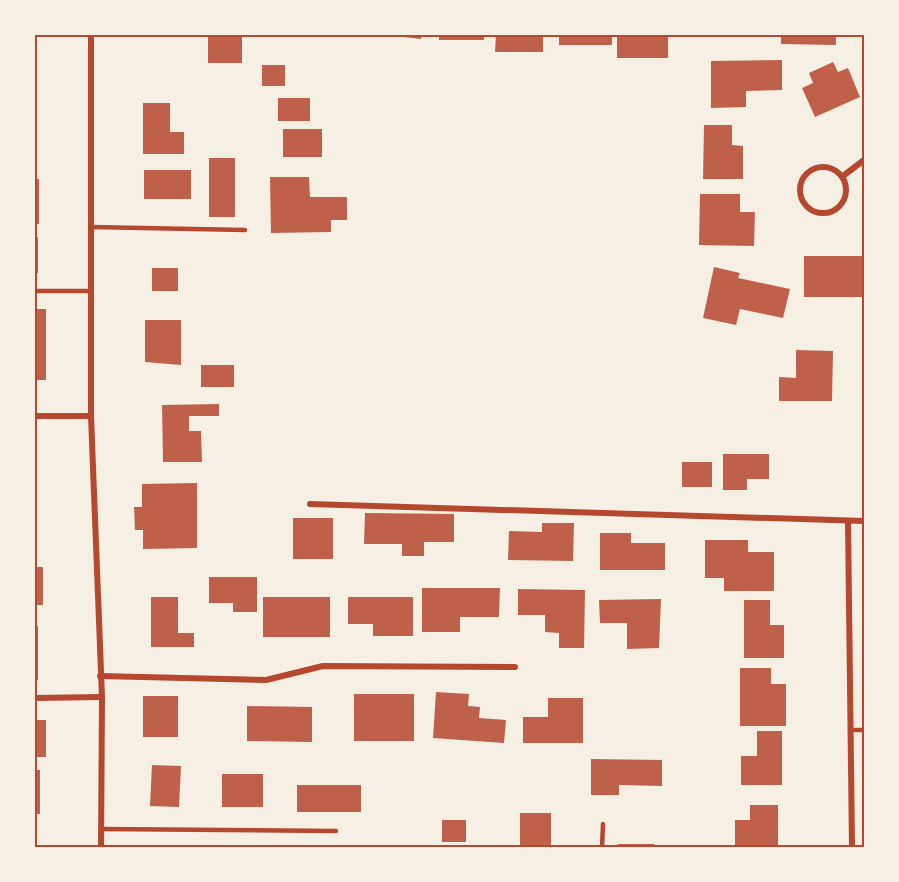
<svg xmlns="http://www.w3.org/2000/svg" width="899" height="882" viewBox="0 0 899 882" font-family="Inter,sans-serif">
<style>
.building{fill:#bf614a}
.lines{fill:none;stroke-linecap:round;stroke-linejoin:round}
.service{stroke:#b5482f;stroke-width:4.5}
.minor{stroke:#b5482f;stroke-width:6}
.neatline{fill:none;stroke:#b5482f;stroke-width:2}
</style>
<rect width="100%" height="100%" fill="#f6efe4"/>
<g class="building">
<rect x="208" y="34" width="34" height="29"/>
<path d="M378,34H422L421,39Z"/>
<rect x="439" y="34" width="45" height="6"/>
<path d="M496,34H543V52H495Z"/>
<rect x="559" y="34" width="53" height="11"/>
<rect x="617" y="34" width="51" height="24"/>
<path d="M781,34H836V45L781,44Z"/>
<path d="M782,60V90L746,91V107L711,108V61Z"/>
<path d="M833,62L838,72L848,68L860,97L815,117L802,88L813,83L809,73Z"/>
<rect x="262" y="65" width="23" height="21"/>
<rect x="278" y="98" width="32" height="23"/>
<path d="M143,103H170V132H184V154H143Z"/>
<path d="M704,125H732V145L743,146V179H703Z"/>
<rect x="283" y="129" width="39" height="28"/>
<rect x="209" y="158" width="26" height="59"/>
<rect x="144" y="170" width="47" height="29"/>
<path d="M270,177H309L310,197H347V220H331V232L271,233Z"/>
<rect x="34" y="179" width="5" height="45"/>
<path d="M700,194H740V212H755L754,246L699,245Z"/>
<rect x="34" y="237" width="4" height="36"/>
<rect x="804" y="256" width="60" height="41"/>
<path d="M714,267L740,273L738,278L790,289L783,318L740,309L736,325L703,318Z"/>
<rect x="152" y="268" width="26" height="23"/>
<rect x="34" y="309" width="12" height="71"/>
<path d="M145,320H181V365L145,362Z"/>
<path d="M796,350L833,351L832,401H779V377L796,378Z"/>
<rect x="201" y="365" width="33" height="22"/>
<path d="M219,404V416H189V431H201L202,462H163L162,405Z"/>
<path d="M723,454H769V479H747V490H723Z"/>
<rect x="682" y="462" width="30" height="25"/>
<path d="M197,483V548L143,549V530H135L134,507H142V484Z"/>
<path d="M365,513L454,514V542H424V556H402V544H364Z"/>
<rect x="293" y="518" width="40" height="41"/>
<path d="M542,523H574L573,561L508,560L509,531L542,532Z"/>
<path d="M600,533H631V543H665V570H600Z"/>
<path d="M705,540H748V552H774V591H724V578H705Z"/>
<rect x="34" y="567" width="9" height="38"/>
<path d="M209,577H257V612H233V603H209Z"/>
<path d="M422,588H500L499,617H460V632H422Z"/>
<path d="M518,589L585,590L584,648H559V633L545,632V615H518Z"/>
<path d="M151,597H178V633H194V647H151Z"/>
<rect x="263" y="597" width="67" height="40"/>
<path d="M348,597H413V636H373V624H348Z"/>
<path d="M661,599L659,648L627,649V623H600L599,600Z"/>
<path d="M744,600H770V625H784V658H744Z"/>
<rect x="34" y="626" width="4" height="54"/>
<path d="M740,668H771V684H786V726H740Z"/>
<path d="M436,692L469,694L468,706L480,707L479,718L506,720L504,743L433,738Z"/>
<rect x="354" y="694" width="60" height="47"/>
<rect x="143" y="696" width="35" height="41"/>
<path d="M548,698H583V743H523V717H548Z"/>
<path d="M247,706L312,707V742L247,741Z"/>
<rect x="34" y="720" width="12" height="37"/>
<path d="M757,731H782V785H741V756H757Z"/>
<path d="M591,759L662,760V786L619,785V795H591Z"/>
<path d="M152,765L181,766L179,807L150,806Z"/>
<rect x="34" y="770" width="6" height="44"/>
<rect x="222" y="774" width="41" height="33"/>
<rect x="297" y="785" width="64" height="27"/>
<path d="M750,805H778V848H735V820H750Z"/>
<rect x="520" y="813" width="31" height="35"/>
<rect x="442" y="820" width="24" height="22"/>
<rect x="618" y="844" width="36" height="4"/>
</g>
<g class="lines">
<g class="service">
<path d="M91,227L245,230"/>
<path d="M34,291H91"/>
<path d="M850,730H864"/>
<path d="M101,829L336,831"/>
<path d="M602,848L603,824"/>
</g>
<g class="minor">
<path d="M91,34V416L102,697L101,848"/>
<circle cx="823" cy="190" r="23"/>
<path d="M843,176L864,160"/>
<path d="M34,416H91"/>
<path d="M310,504L864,521"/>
<path d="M848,521L852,848"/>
<path d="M100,676L266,680L323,666L515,667"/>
<path d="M34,698L102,697"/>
</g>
</g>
<rect width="899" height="882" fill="none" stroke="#f6efe4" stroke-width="72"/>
<rect x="36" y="36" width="827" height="810" class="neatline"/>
</svg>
